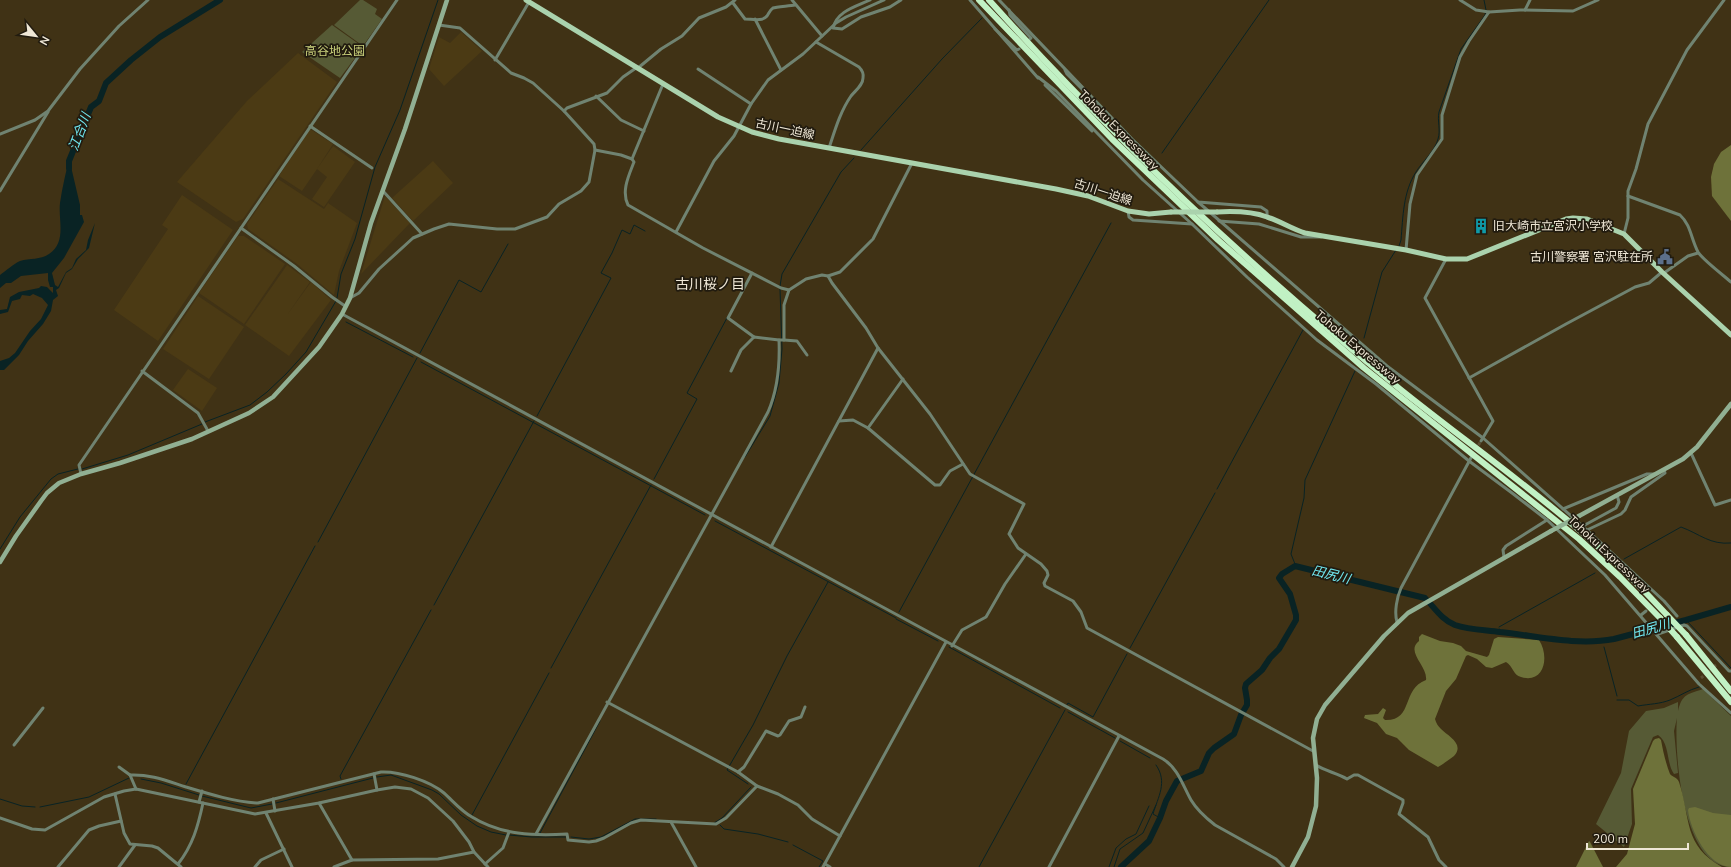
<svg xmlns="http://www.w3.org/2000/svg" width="1731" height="867" viewBox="0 0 1731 867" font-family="'Nunito Sans','Noto Sans JP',sans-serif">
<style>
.built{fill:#4b3a14}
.green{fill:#565a35}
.forest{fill:#6e723a}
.water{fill:#092324}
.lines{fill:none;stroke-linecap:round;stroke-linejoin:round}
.stream{stroke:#092324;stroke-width:1}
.river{stroke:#092324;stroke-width:6}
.street-tunnel{stroke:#5a4d32;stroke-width:3;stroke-dasharray:3 1.5;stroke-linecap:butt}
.street{stroke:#708371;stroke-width:3}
.secondary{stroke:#91b093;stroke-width:4.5}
.primary{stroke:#aad2ad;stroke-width:5}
.highway{stroke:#c1f1c4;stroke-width:6}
.secondary-bridge{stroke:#91b093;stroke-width:4.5}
.primary-bridge{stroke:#aad2ad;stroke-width:5}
.highway-bridge{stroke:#c1f1c4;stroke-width:6}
.labels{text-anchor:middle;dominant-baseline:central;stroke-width:3.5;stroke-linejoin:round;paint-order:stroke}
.park-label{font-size:12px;fill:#c9d07b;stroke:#211b0f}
.street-label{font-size:12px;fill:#efe7d6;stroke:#211b0f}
.poi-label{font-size:12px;fill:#efe7d6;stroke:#211b0f;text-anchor:start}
.water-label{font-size:13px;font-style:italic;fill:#71e9f2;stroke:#211b0f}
.quarter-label{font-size:14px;fill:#efe7d6;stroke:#211b0f}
</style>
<rect width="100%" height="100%" fill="#403215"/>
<g class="built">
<path d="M461,32L482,51L444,86L429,69L439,37L450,43Z"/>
<path d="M298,53L337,82L243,219L236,222L177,182L247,101Z"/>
<path d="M310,129L333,144L317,169L333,146L355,162L324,207L312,199L327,177L317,169L302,191L279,176Z"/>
<path d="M433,161L453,183L413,221L392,198Z"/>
<path d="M278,179L324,209L328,203L357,223L339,271L334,295L297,264L248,229L247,224Z"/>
<path d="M182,195L233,230L158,341L114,310L168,229L162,225Z"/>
<path d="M385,196L410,223L361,274Z"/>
<path d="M238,236H244L285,264L244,324L199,293Z"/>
<path d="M287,265L310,282L287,315L311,282L331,300L289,356L245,325Z"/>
<path d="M198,296L244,327L209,379L163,349Z"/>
<path d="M188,369L217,388L202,411L173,390Z"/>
</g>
<g class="green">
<path d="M360,0H363L377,9L375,14L382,19L363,46L334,25Z"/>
<path d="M332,25L363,47L340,78L302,52Z"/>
<path d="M1703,689L1731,716V867C1682,867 1674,752 1677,718L1674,731L1678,773L1674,774C1666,763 1670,743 1658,735L1653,737L1631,789L1632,824L1624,847L1596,824L1621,773L1629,731L1646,711L1664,708L1678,702V711C1682,694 1688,694 1703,689Z"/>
</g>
<g class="forest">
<path d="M1731,145V221L1712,196L1711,177L1714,164L1721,152Z"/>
<path d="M1422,634L1440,641L1453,643L1461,646L1466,651L1487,657L1489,655L1494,639L1498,637L1539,640C1550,657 1544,684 1521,677C1513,675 1513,666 1506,662L1492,668L1486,667L1477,659L1468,655L1466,656L1456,679L1446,691L1435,719C1436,723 1438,726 1441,729C1448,736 1465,744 1454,756C1449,760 1443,764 1438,767L1409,750L1397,738L1386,734L1377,723L1364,718L1365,715L1378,714L1383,708L1386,710L1383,718L1385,720C1414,721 1401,689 1426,680C1428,666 1405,652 1419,641V637Z"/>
<path d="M1659,738L1661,740C1663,751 1666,764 1670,774C1672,777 1677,777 1679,782C1691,819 1683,845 1722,867H1616L1627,854L1635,824L1633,789L1653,741L1655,739Z"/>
<path d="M1695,807L1713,813L1731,815V867C1708,867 1690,829 1688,810L1689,808Z"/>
<path d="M1589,841L1590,842L1603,867H1576Z"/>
</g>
<path class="water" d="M69,158L80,205V215H82L84,222L64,258L52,273L55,285L58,287L66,272L72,268L76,259L86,250L88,240L95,223L89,248L78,259L72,269L66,273L59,288L56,290L58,296L53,300L51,311L43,324L28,341L19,355L4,370H0V361L9,358L15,353L30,331L41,319L48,305L42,298L33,294L30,296L22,295L20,299L12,301L8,312L0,314V310L7,309L10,297L19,292L39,288L41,286L47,287L53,293V287H50L48,280V273L21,276L11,283H6L0,288V275C6,271 13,264 20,261C30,258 40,260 49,254C67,242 58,220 60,203C62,188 66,173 69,158Z"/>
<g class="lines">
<g class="stream">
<path d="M861,150L942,59L982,18"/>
<path d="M1162,153L1269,0"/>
<path d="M1399,246L1401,240C1403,217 1403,192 1416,172C1422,162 1435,151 1438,139C1441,130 1437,121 1439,112L1461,49L1485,15L1486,10L1484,0"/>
<path d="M780,286L782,274L841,172L854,158"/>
<path d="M337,298L341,274L355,239L375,167L400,110L438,0"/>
<path d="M346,322L413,357"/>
<path d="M1364,338L1382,272L1396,250"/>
<path d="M420,353L459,280L481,292L508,244"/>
<path d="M421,362L705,515"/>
<path d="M537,416L611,278L601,273L612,253L622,230L630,234L634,225L645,231"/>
<path d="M205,422L250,405L267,392L286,374L306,352L336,301"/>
<path d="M745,457L770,416L779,383L782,349L780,289"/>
<path d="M82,469L128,455L202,424"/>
<path d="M654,479L697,399L687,393L728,316"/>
<path d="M1217,489L1303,330"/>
<path d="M715,521L896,618"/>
<path d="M318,542L417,358"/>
<path d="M0,549L20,517L51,479L58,474L78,469"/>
<path d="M1624,559L1681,527C1700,534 1710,545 1731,543"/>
<path d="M1295,566V564L1291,554L1304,498L1305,480L1355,371"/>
<path d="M434,605L534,421"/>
<path d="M899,612L1111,223"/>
<path d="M896,619L938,641"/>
<path d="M1686,620L1731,668"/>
<path d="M1499,627L1595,573"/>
<path d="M1498,631L1499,629"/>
<path d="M1603,641V642"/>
<path d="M949,647L1060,708"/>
<path d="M1604,647L1617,696"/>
<path d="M1130,648L1215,493"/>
<path d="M551,668L651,485"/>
<path d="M1617,700H1629L1638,706C1649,704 1660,704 1670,700C1680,696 1688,690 1699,687"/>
<path d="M1067,705L1068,703L1093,717L1127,654"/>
<path d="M1068,712L1115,738"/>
<path d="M1120,741L1150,758"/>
<path d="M1156,765C1168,782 1158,797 1153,814L1160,818"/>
<path d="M377,777L391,775L432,790L439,794L461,815L477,826L491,832L506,835"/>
<path d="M141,779L161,783L199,795"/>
<path d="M341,779L340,776L431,610"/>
<path d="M186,784L315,546"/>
<path d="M748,784L727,770L753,725L787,656L828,582"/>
<path d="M202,796L251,808L272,804"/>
<path d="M0,799L22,806L35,807"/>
<path d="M276,803L373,778"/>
<path d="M40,807L89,797L129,778"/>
<path d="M472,815L549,673"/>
<path d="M714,823L722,818L751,787"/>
<path d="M720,825L724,829L758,834L788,842"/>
<path d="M540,833L600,721"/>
<path d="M509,835L532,837H566"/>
<path d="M571,837L589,839L601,837L635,819H656"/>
<path d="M793,845L823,861L819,867"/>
<path d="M979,867L1065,710"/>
<path d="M1109,867L1116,848L1126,839L1136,834L1149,806"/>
<path d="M1114,867L1120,849L1143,833L1156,805"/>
</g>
<g class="river">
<path d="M69,168V161L91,107L99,101L106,83L131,60L160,37L220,0"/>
<path d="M1121,867L1149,841L1160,818L1166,801L1177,781L1201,771L1209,753L1214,748L1234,734L1241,715L1247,705V700L1245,688L1246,684L1262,670L1270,658L1279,649L1296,620V615L1290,594L1279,578L1282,574L1295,566L1425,598C1435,608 1441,619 1455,625C1469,630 1486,630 1500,632C1537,636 1577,646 1614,639L1686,620L1731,607"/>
</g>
<g class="street-tunnel">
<path d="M1476,449L1481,441"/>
<path d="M1701,678L1716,665"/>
</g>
<g class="street">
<path d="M792,0L822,36"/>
<path d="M870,0C855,7 837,11 833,28L842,29L861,17L890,7L901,0"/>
<path d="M970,0L1038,78"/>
<path d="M999,0L1132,139L1198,202L1261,207L1267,211V217"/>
<path d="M1460,0L1476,10L1489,12L1520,10L1573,11L1598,0"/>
<path d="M733,3L745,19C752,19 762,22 767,16C769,13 770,10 773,8C776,7 789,6 795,5"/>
<path d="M1009,10L1010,15L1031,38L1030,39"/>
<path d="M1525,10L1530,0"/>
<path d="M755,19L781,70"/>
<path d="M995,29L1017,50L1019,49"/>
<path d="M816,42L859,67C862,70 864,73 863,78C863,85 856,90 851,96C840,112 835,130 829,148"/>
<path d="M495,60L529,2"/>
<path d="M638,68L661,49L682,36L699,18L726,7L735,0"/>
<path d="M698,69L751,104"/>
<path d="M1065,70L1067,74L1104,111"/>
<path d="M1038,77L1056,91L1143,180L1192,224"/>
<path d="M663,84L632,159L634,162C629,175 621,191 628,205L703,248L781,288L789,290"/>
<path d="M1045,85L1092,131"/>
<path d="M596,96L621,120L644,131"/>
<path d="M564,111L567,108L607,93L623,77L636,68"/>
<path d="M310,126L372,168"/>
<path d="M0,134L35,120L48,111L80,69L119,26L148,0"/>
<path d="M595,150L621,155L632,159"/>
<path d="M0,191L48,112"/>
<path d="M383,191L422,234"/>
<path d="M1628,196L1680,215C1691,225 1691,239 1698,252C1702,259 1723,275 1731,282"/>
<path d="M1198,202L1387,366L1483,438L1587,530L1664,601L1677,616"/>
<path d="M1128,211L1129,217L1133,220L1192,224L1247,277L1317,340L1376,384L1469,461L1512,493L1547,520L1605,575L1699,684L1731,713"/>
<path d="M1219,221L1259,224L1301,237H1321"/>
<path d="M241,228L294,266L332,297L345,306"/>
<path d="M676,232L714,161L734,136L751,104L768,80L803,54L836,23L846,17L884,0"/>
<path d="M1624,234L1628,218V191L1636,169L1648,124L1687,50L1724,0"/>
<path d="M1406,250L1410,204L1417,175L1442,139V115L1460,57L1469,41L1489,12"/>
<path d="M1446,259L1425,298L1493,421L1481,441"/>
<path d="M752,273L728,318L754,337"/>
<path d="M1664,273L1688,256L1698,253"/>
<path d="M828,276L832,283L866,328L878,348L930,414L970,474L1024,504L1009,534L1018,548L1041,564L1047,571L1048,575L1044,583L1045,586L1073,601L1081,612L1087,628L1313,751"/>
<path d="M350,298L359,293L379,269L413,238L434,229L449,224L497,229H515L547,217L559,204L581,191L589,182L595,150L594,144L564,111L533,83L524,78L511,73L460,28L439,25"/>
<path d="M342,314L1163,759C1178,768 1183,786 1191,800C1197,810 1206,818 1215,825L1276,859L1284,867"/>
<path d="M784,340L797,341L807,355"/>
<path d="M142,371L198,413L208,431"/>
<path d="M731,371L741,350L754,337L779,340"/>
<path d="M1469,378L1566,324L1635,287L1649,283L1662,272"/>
<path d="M839,421L853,420L868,428L935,485H940L950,471L963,464"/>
<path d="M868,428L903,379"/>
<path d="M1691,453L1715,505L1731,500"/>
<path d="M81,474L79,465L397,0"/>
<path d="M1563,509L1647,474H1654"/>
<path d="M1583,526L1616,508L1619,502L1617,495"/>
<path d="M1587,530L1621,514L1625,510L1631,497L1665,473L1664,470"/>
<path d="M771,547L878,348"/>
<path d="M1504,557L1503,550L1506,546L1547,520"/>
<path d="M1641,615L1646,611"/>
<path d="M1397,622C1394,612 1397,597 1401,588L1472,456"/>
<path d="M1658,634L1684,625L1687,626L1729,671H1731"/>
<path d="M952,646L962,630L986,617L1005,584L1026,554"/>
<path d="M607,702L738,772L757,786L778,794L798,805L812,819L840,836"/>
<path d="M14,745L43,708"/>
<path d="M1316,765C1325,771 1337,773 1347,779L1354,775H1358L1403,800V803L1399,814L1428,837L1439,860L1446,867"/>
<path d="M119,767L130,775"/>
<path d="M738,772L744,767L766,731L778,736L780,735L789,721L801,717L805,707"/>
<path d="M374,774L377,790"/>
<path d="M136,789L130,775C150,774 167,781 186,787C209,794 235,802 258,803L381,772C399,771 430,781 444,793C453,801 461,811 472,817C501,835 534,836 567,834L568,840L589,842L596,841L604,838L631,823L641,820L716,824L726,818L757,786"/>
<path d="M115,794L124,833L130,844L152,846L158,848L181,867"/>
<path d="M273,799L275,811"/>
<path d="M199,802L202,791"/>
<path d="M319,803L352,860"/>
<path d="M266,813L292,867"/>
<path d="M0,818L32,829L45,830L104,797L124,791L136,789L255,814L319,803L377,790L395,787L411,789L428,798L453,821L469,842L474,852L488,867"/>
<path d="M671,822L696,867"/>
<path d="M536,834L768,412C778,389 780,365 779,340H784V305L789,290L806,279L822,275L828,276L840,272L873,239L912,163"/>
<path d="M178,864C193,845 198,826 203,803"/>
<path d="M485,864L503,848L509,832"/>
<path d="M825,864L830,867"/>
<path d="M58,867L89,830L99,826L121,821"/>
<path d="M119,867L135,845"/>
<path d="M255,867L261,860L284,849"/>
<path d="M334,867L352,860L438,859L474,852"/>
<path d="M823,867L946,642"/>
<path d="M1049,867L1119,736"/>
</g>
<g class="secondary">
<path d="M1579,516L1683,459L1697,447L1731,404"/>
<path d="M0,562L16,536L41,501L47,493L59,483L81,474L120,463L192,439L249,413L273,397L319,347L342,314L350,298L371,223L405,129L447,0"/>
<path d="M1292,867L1308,837L1316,806L1317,778L1313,738L1317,719L1325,705L1384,636L1408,613L1551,531"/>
</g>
<g class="primary">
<path d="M526,0L718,117L752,132L779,139L1056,189L1088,196L1128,211L1149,214L1171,212"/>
<path d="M1217,212C1234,211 1251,211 1267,217C1280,221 1292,229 1305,233L1406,250L1446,259H1467L1566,219L1573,218L1587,219L1624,234L1662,272L1731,335"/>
</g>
<g class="highway">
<path d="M979,0L1112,139L1218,240L1364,368L1579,539L1620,577L1660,618"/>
<path d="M989,0C1115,140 1254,270 1400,389C1461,438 1525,483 1585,535C1614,560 1641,587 1667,615"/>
<path d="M1686,635L1731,691"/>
<path d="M1677,637L1731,702"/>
</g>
<path class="secondary-bridge" d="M1551,531L1579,516"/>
<path class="primary-bridge" d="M1171,212H1217"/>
<g class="highway-bridge">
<path d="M1667,615L1686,635"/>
<path d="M1660,618L1677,637"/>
</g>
</g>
<defs>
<symbol id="building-bare" viewBox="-9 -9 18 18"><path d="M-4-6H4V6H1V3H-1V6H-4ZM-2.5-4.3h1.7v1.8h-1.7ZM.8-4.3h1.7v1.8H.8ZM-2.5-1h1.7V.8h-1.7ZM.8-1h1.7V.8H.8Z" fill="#0f9aa8" stroke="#211b0f" stroke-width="2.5" paint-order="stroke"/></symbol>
<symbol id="civic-bare" viewBox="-9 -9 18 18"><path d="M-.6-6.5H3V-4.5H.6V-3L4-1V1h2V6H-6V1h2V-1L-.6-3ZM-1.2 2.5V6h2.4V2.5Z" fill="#5c6f8a" stroke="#211b0f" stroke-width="2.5" paint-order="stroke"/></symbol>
</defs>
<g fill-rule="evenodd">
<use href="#building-bare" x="1470" y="215" width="22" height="22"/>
<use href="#civic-bare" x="1654" y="246" width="22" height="22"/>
</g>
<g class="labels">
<g class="park-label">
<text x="335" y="51">高谷地公園</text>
</g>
<g class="street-label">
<text transform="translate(785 129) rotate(12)">古川一迫線</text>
<text transform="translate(1119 130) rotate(45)">Tohoku Expressway</text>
<text transform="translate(1103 192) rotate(18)">古川一迫線</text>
<text transform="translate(1358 347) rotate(40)">Tohoku Expressway</text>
<text transform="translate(1609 554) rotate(43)">Tohoku Expressway</text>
</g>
<g class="poi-label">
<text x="1493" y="226">旧大崎市立宮沢小学校</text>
<text x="1653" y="257" text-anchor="end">古川警察署 宮沢駐在所</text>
</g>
<g class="water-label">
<text transform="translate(80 132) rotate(-69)">江合川</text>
<text transform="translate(1331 575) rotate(14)">田尻川</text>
<text transform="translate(1651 629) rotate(-16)">田尻川</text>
</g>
<g class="quarter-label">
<text x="710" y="284">古川桜ノ目</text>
</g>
</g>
<g transform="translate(36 36) rotate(119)" stroke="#211b0f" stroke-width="3" paint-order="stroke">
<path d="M0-3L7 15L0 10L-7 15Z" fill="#efe7d6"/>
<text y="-6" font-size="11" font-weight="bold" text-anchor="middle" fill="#efe7d6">N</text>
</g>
<path d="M1587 843v6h101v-6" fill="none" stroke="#efe7d6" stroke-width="2"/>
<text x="1593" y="843" font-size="12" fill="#efe7d6" stroke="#211b0f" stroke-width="3" paint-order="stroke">200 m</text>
</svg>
